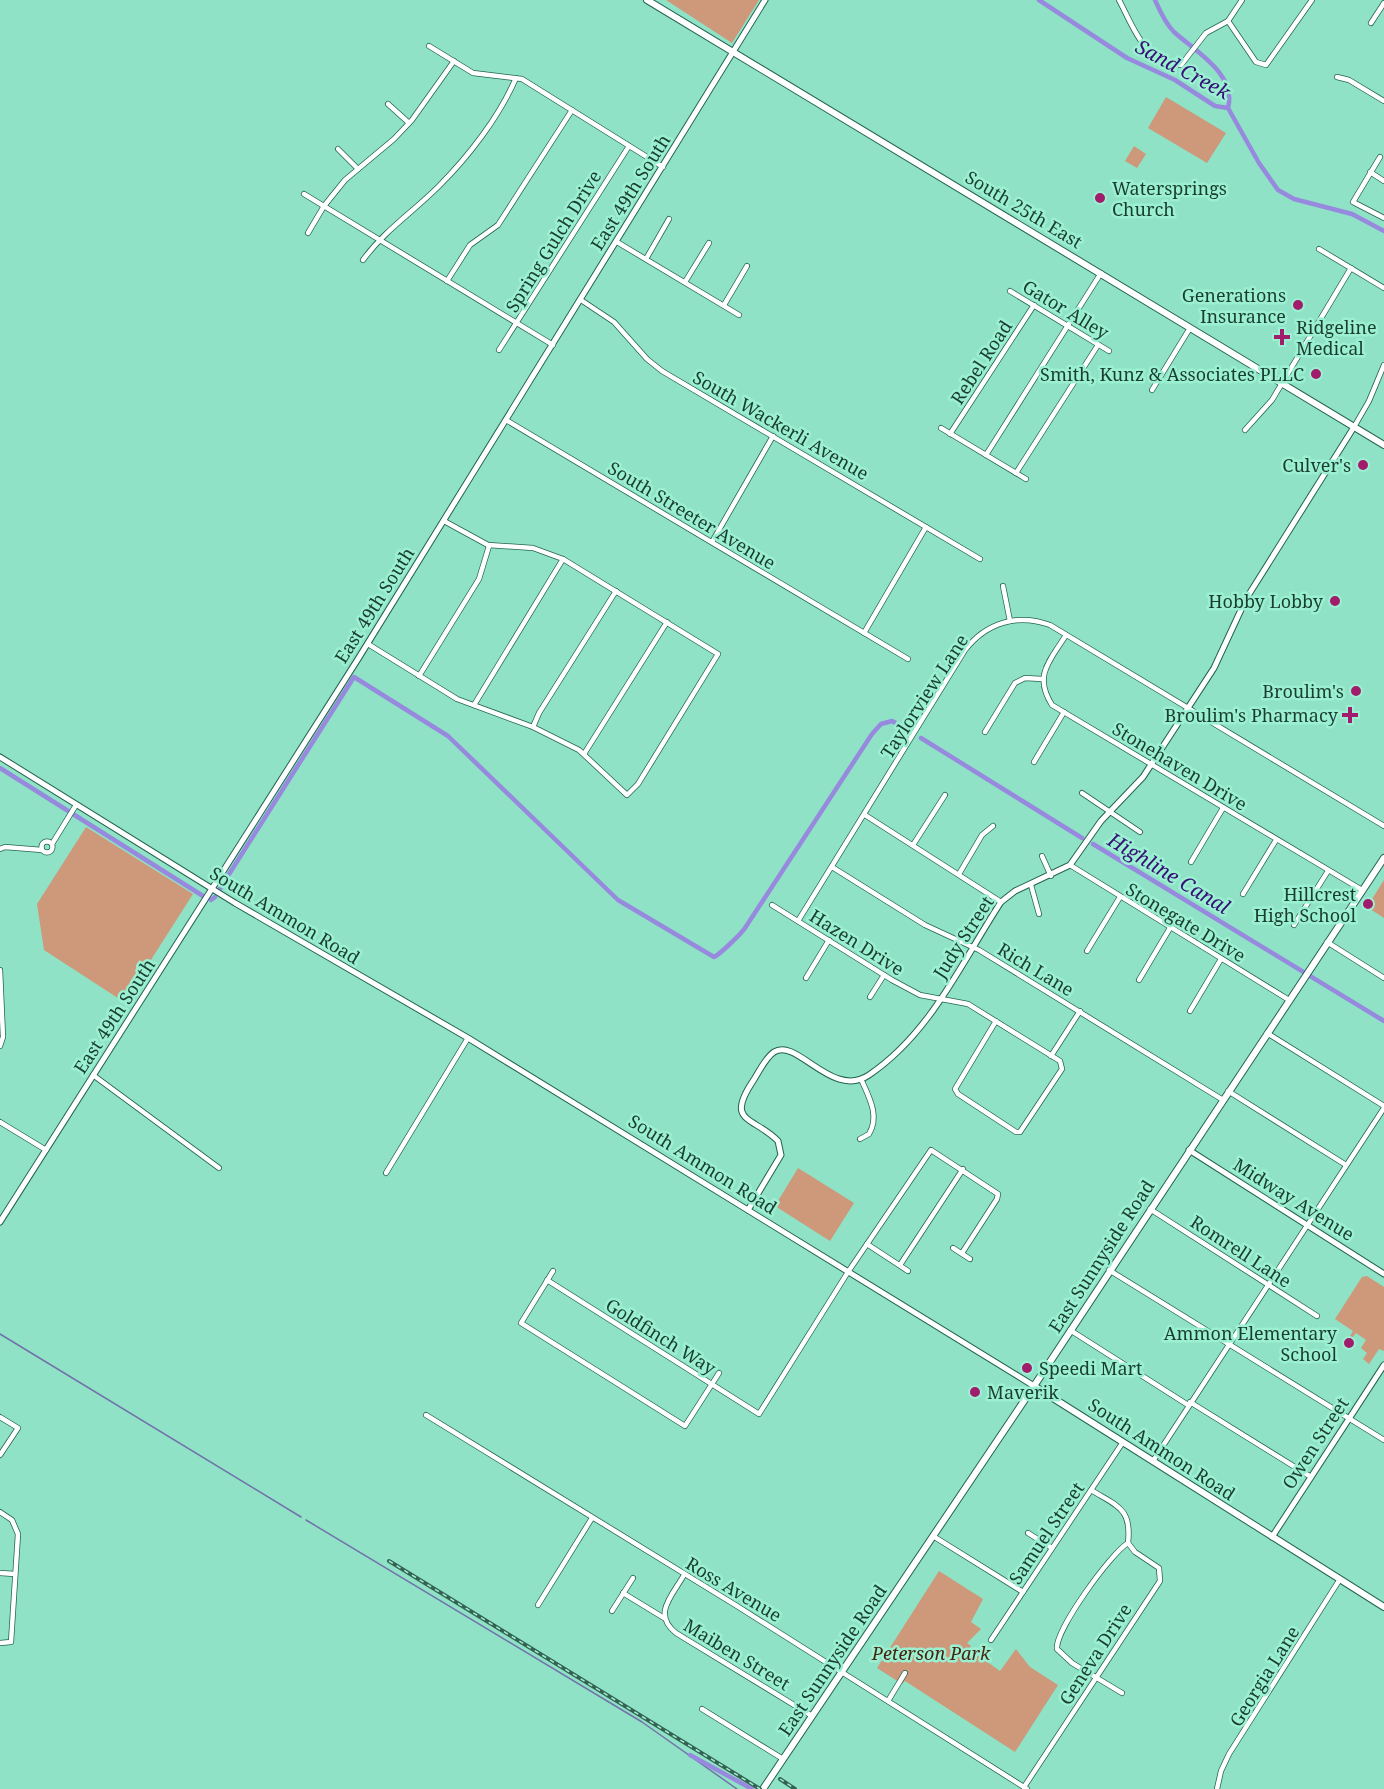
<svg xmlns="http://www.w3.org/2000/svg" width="1384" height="1789" viewBox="0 0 1384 1789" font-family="'Noto Serif',serif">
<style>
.green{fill:#ce987a}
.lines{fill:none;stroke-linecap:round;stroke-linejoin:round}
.stream{stroke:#7272aa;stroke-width:1.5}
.canal{stroke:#9789de;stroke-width:4.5}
.minor-casing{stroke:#236451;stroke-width:6}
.tertiary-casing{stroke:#236451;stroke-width:7}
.secondary-casing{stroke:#236451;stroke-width:8}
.minor{stroke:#fff;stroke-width:4.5}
.tertiary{stroke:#fff;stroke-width:5}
.secondary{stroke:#fff;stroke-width:6}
.rail-casing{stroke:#346253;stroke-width:4}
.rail{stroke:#9cf0d2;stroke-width:1.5;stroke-dasharray:4.5;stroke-linecap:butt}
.poi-dot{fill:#a11c6b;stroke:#9cf0d2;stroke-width:2}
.labels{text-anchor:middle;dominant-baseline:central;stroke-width:5;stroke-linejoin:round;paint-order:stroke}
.poi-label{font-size:18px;fill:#1a3d32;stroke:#9cf0d2;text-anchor:end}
.street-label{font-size:18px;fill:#1a3d32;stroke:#9cf0d2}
.park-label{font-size:18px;font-style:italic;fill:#46240f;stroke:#9cf0d2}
.water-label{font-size:20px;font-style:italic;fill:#351175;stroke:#9cf0d2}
</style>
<rect width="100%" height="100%" fill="#8fe2c6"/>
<g class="green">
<path d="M666,0H759L732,43Z"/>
<path d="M1166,97L1226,133L1207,163L1148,128Z"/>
<path d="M1134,146L1146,154L1137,168L1125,161Z"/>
<path d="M86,827L193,894L124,1002L44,950L37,904Z"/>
<path d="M1384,880V918L1367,907Z"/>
<path d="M798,1168L854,1203L830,1241L775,1206Z"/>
<path d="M1367,1276L1384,1287V1351L1379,1349L1369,1364L1363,1359L1367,1353L1361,1348L1366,1340L1356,1333L1352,1338L1350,1336L1353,1331L1335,1319L1362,1277Z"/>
<path d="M939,1571L983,1599L971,1622L981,1629L967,1643L971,1646L969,1649L1000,1671L1016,1649L1030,1667L1058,1685L1015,1752L905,1681L902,1684L877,1668Z"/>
</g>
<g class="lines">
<g class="stream">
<path d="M0,1334L301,1517"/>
<path d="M306,1520L642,1722L737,1789"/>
</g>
<g class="canal">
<path d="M1039,0L1127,58L1175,80L1215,106L1228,108L1259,163L1278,190L1294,199L1352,214L1384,231"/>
<path d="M1155,0C1160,11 1165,23 1174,32C1195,51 1237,74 1228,108"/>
<path d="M921,738L1082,838"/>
<path d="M0,768L203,896"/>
<path d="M1093,844L1384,1021"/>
<path d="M219,890L354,677L448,736L618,900L714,957C719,955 741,934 745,928L872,734L881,724L892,721L910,731"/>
<path d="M211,900L215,897"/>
<path d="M690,1755L752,1789"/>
</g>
<defs>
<g id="minor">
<path d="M1119,0C1134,28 1144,63 1181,65L1206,33L1228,21L1242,0"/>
<path d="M1228,21L1256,62L1266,65L1312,0"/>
<path d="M1371,23L1384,3"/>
<path d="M429,46L473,73L522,79L663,167"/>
<path d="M1337,77L1349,80L1384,101"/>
<path d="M388,104L409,123"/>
<path d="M338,149L358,169"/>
<path d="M1380,157L1353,202L1384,218"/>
<path d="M1370,172L1384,181"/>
<path d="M304,194L553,345"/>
<path d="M308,233L324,206L345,180L394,139L412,120L454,61"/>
<path d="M617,242L739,315"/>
<path d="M1319,249L1384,288"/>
<path d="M646,259L669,219"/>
<path d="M363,260C384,231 413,212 439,186C469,156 499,117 516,78"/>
<path d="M447,281L470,245L498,225L572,110"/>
<path d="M685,282L709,243"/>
<path d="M1010,291L1109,351"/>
<path d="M581,300L614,322L647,359L662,371L980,559"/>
<path d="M724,305L747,266"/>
<path d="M499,350L629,146"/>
<path d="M1152,390L1190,328"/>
<path d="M506,420L908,659"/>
<path d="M1354,427L1369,401L1384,365"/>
<path d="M941,428L1026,479"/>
<path d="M1245,430L1272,400L1351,268"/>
<path d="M950,434L1034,305"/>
<path d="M986,455L1101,273"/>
<path d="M1016,473L1098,345"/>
<path d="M712,542L773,436"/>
<path d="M1003,586L1010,621"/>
<path d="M864,633L926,527"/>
<path d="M1066,635C1050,661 1033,675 1052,705L1362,890"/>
<path d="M368,644L457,699L533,727L579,750L627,795L638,784L718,654L563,559L533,548L488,545L444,521"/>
<path d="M419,676L479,579L489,546"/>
<path d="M474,705L563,559"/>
<path d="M533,727L539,713L616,591"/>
<path d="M985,732L1015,683L1025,678L1042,679"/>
<path d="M584,754L667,622"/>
<path d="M1034,762L1064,712"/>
<path d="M1082,793L1140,832"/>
<path d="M865,815L1001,902"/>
<circle cx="47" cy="847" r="5.5"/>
<path d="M52,844L76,805"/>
<path d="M913,845L945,795"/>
<path d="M0,849L5,847L42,850"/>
<path d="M1042,856L1051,876"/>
<path d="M1191,862L1223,808"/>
<path d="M1070,865L1289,1000"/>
<path d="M832,867L925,925L979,950L1223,1100"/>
<path d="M959,874L982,835L993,826"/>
<path d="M1031,885L1039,914"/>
<path d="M1243,894L1276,840"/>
<path d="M772,905L892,980L920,995L968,1004L1060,1061L1062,1069L1020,1132H1016L958,1094L955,1089L996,1021"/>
<path d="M798,921L965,650C986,623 1017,613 1050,625L1384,826"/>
<path d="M1294,925L1328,871"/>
<path d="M1327,942L1384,978"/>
<path d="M1087,951L1120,897"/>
<path d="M0,970L3,1037L0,1046"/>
<path d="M806,978L829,940"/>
<path d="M1139,980L1170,928"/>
<path d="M870,997L884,975"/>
<path d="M1190,1011L1221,959"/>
<path d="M1267,1033L1384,1106"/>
<path d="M1051,1056L1080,1011"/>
<path d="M93,1075L219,1168"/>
<path d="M1228,1091L1346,1165"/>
<path d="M0,1122L46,1150"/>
<path d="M860,1139L869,1134C880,1116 869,1097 861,1079"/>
<path d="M386,1173L468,1038"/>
<path d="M1150,1209L1317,1316"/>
<path d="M867,1244L908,1271"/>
<path d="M953,1248L970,1259"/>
<path d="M900,1265L963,1169"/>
<path d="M1109,1270L1384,1440"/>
<path d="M553,1271L521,1323L685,1426L719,1373"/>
<path d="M547,1280L759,1414L848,1272L931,1150L998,1194L997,1199L962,1253"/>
<path d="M1070,1330L1188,1405"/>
<path d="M1190,1402L1311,1477"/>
<path d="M426,1415L737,1606L1027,1789"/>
<path d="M0,1417L18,1428L0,1455"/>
<path d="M1153,1461L1384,1108"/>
<path d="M1091,1490C1117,1506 1132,1508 1128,1543C1111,1553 1055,1630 1057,1649L1072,1663L1122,1693"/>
<path d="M0,1512L12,1520L18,1534L11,1642L0,1643"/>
<path d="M1028,1533L1052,1548"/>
<path d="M933,1536L1023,1592"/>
<path d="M0,1573L15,1574"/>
<path d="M684,1575C672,1596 652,1614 676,1633L812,1716"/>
<path d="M623,1593L664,1618"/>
<path d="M538,1605L592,1518"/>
<path d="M612,1611L633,1578"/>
<path d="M991,1640L1123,1442"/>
<path d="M888,1701L905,1673"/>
<path d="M702,1709L783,1759"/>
<path d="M1024,1787L1160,1581L1159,1568L1135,1552L1128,1543"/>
<path d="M1217,1789L1221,1771L1229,1754L1340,1579"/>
</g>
<g id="tertiary">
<path d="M0,757L235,903L468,1038L1034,1386"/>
<path d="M1189,1150L1384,1274"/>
<path d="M748,1210L781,1155L778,1141C753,1116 725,1123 753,1081C759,1072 765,1058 774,1052C797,1037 832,1100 869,1075C931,1033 961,963 1001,902L1015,891L1070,865L1101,821L1143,777L1214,668L1246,599L1354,427"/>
<path d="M0,1222L358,659L765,0"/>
<path d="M1272,1537L1384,1365"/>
</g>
<g id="secondary">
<path d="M647,0L1384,445"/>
<path d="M1034,1386L1384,1607"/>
<path d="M763,1789L1034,1386L1384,858"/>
</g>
</defs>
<use href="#minor" class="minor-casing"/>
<use href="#tertiary" class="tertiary-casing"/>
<use href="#secondary" class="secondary-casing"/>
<use href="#minor" class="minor"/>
<use href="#tertiary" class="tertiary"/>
<use href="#secondary" class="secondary"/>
<defs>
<g id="rail">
<path d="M389,1561L760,1789"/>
<path d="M780,1779L795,1789"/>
</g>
</defs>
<use href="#rail" class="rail-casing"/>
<use href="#rail" class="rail"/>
</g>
<g class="poi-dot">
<circle cx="1100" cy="198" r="6"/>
<circle cx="1298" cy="305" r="6"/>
<path d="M1279 328h6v6h6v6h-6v6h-6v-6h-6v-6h6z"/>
<circle cx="1316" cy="374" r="6"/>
<circle cx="1363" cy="465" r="6"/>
<circle cx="1335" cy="601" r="6"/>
<circle cx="1356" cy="691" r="6"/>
<path d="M1347 706h6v6h6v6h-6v6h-6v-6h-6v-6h6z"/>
<circle cx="1368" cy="904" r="6"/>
<circle cx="1349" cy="1343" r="6"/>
<circle cx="1027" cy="1368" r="6"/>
<circle cx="975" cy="1392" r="6"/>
</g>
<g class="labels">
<g class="poi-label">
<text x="1112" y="188" text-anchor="start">Watersprings<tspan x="1112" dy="21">Church</tspan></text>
<text x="1286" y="295">Generations<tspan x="1286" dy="21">Insurance</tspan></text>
<text x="1296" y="327" text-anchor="start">Ridgeline<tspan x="1296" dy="21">Medical</tspan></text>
<text x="1304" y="374">Smith, Kunz &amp; Associates PLLC</text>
<text x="1351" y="465">Culver's</text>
<text x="1323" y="601">Hobby Lobby</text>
<text x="1344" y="691">Broulim's</text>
<text x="1338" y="715">Broulim's Pharmacy</text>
<text x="1356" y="894">Hillcrest<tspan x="1356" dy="21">High School</tspan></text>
<text x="1337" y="1333">Ammon Elementary<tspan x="1337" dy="21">School</tspan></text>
<text x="1039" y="1368" text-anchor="start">Speedi Mart</text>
<text x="987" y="1392" text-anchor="start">Maverik</text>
</g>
<g class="street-label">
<text transform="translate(630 192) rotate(-58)">East 49th South</text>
<text transform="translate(1024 209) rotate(31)">South 25th East</text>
<text transform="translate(553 241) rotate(-58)">Spring Gulch Drive</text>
<text transform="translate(1066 309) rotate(31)">Gator Alley</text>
<text transform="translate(981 362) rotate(-57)">Rebel Road</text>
<text transform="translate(781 425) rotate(30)">South Wackerli Avenue</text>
<text transform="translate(692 515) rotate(31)">South Streeter Avenue</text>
<text transform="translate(374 605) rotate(-58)">East 49th South</text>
<text transform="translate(924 696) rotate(-57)">Taylorview Lane</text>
<text transform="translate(1180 766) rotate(31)">Stonehaven Drive</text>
<text transform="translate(285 915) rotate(31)">South Ammon Road</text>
<text transform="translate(1186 922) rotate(31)">Stonegate Drive</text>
<text transform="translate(963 937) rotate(-57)">Judy Street</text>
<text transform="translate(857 942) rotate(32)">Hazen Drive</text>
<text transform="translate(1036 969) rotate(31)">Rich Lane</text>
<text transform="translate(114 1016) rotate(-57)">East 49th South</text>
<text transform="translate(703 1164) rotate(32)">South Ammon Road</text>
<text transform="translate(1294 1199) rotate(32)">Midway Avenue</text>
<text transform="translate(1241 1251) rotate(33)">Romrell Lane</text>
<text transform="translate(1101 1256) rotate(-57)">East Sunnyside Road</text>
<text transform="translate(661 1336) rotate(32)">Goldfinch Way</text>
<text transform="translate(1315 1443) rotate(-57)">Owen Street</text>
<text transform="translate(1162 1449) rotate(33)">South Ammon Road</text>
<text transform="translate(1046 1533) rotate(-56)">Samuel Street</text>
<text transform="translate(734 1589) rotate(31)">Ross Avenue</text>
<text transform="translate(737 1654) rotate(31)">Maiben Street</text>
<text transform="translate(1095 1654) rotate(-57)">Geneva Drive</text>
<text transform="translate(832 1660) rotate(-56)">East Sunnyside Road</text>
<text transform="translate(1264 1676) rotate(-58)">Georgia Lane</text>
</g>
<g class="park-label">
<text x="931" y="1653">Peterson Park</text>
</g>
<g class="water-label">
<text transform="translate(1183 69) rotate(28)">Sand Creek</text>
<text transform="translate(1169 873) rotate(31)">Highline Canal</text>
</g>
</g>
</svg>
